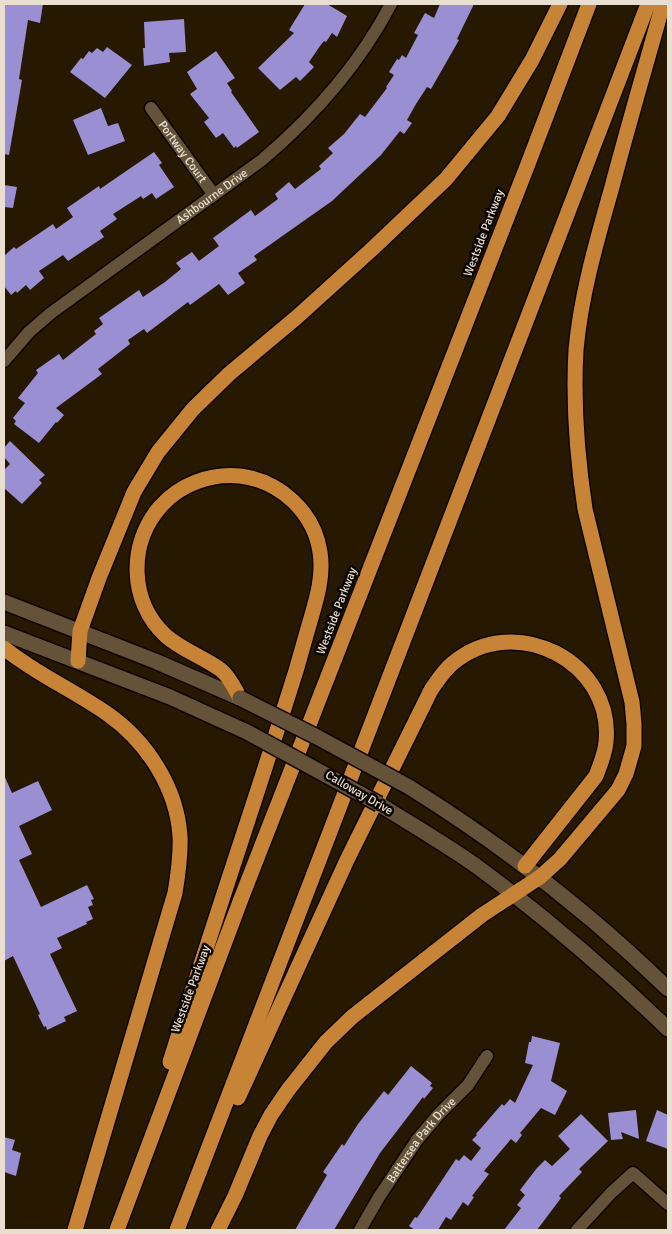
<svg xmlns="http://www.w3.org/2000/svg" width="672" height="1234" viewBox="0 0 672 1234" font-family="Signika,sans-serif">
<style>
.building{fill:#998fd2}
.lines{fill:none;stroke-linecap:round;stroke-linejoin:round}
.street-casing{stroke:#0f0400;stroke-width:15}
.secondary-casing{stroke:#0f0400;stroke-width:18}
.highway-casing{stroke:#0f0400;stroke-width:18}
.street{stroke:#645339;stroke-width:12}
.secondary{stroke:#645339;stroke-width:15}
.highway{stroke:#c88436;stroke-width:15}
.secondary-bridge-casing{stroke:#0f0400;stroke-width:18;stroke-linecap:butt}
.secondary-bridge{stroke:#645339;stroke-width:15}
.labels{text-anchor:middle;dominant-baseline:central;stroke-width:5;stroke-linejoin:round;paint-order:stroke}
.street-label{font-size:12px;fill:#e9dfd0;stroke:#0b0501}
</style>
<rect width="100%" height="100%" fill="#271801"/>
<g class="building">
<path d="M4,4H43L40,23L28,20L19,79L22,80L9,155L4,154Z"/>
<path d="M305,4H327L347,16L337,37L332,33L326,42L324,41L320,46L309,62L314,67L300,81L296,77L280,90L258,68L294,33L289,30Z"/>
<path d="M440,4H474L457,39L459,40L431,89L427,87L416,104L407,120L412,123L404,134L400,131L381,155L332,201L254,256L257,260L238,273L245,283L228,295L219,284L190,305L188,302L147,333L144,329L128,340L130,344L98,369L102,374L56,408L64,415L57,423L56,422L39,443L14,424L16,421L13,418L25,403L18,398L38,373L36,370L59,354L63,360L96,334L94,331L103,324L99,318L139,290L143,297L165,282L181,269L176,263L192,252L199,261L219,246L213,238L251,210L255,216L278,199L275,194L289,182L295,189L321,169L319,166L333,153L328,148L344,134L360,114L365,117L387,88L386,87L394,75L389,72L397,59L399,60L402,55L406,58L418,35L414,33L425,13L434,18Z"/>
<path d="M184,19L186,52L169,53L170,62L144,66L143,48H145L144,22Z"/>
<path d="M107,47L132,65L105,98L70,72L81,58L83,59L89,51L92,53L97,48L103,52Z"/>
<path d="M216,51L235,78L227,83L232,91L231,92L259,132L237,148L236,146L234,148L223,133L216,138L204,122L209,118L190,94L197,89L187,72Z"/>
<path d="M101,108L108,126L118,123L125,141L88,155L73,120Z"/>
<path d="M154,152L162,163L159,165L174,187L156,199L152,193L143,199L141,196L135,200L113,214L117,219L100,231L104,237L68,261L63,255L39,271L44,278L30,290L26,285L17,293L16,291L11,295L4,286V256L14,247L16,249L53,224L56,229L73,217L67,208L99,186L100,189Z"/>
<path d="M4,185L17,187L13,208L4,207Z"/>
<path d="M10,441L45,475L39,480L42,483L22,504L4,488V470L10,464L4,457V448Z"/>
<path d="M4,775L12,793L38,781L52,810L19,826L32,854L19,860L41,907L87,885L94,899L91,900L93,905L88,907L93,919L86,922L87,924L57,938L62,948L50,954L77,1011L64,1017L66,1021L47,1030L46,1026L44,1027L38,1015L40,1014L13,956L4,961Z"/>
<path d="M532,1036L560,1043L551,1081L567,1091L555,1115L541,1108L520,1133L522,1135L516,1143L511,1139L484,1171L489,1174L472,1196L474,1197L468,1206L463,1202L451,1220L446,1217L438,1230H415L409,1226L415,1217L417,1218L456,1159L459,1161L464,1155L471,1161L481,1148L472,1140L477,1135L476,1134L502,1104L504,1106L510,1099L515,1103L533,1065L525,1063L529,1042H531Z"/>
<path d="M411,1066L432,1083L430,1086L433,1088L424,1099L423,1097L380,1153L334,1230H295L327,1175L323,1172L342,1144L344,1146L358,1124L384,1091L388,1095Z"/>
<path d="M636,1110L639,1139L621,1132L623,1139L611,1140L608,1113Z"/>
<path d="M657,1110L668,1115V1149L646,1141Z"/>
<path d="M581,1114L608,1141L579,1169L582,1172L559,1196L561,1198L537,1230H504L521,1208L517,1205L525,1195L520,1190L537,1168L545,1160L552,1166L570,1149L558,1136Z"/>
<path d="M4,1137L15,1140L12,1150L21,1153L16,1176L4,1172Z"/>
</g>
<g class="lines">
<defs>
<g id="street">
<path id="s1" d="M151,108L214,195"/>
<path id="s2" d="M4,361L29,332L51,313L262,160C315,115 359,65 391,4"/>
<path id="s3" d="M360,1230L379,1197L417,1140L439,1114L468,1085L487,1056"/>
<path d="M577,1230L611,1193L633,1173L668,1204"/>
</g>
<g id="secondary">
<path d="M4,602L155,661L240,698"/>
<path d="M4,633L170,697L247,732"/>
<path d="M409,787C502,845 589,912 668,989"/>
<path d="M379,804C412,825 447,845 479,868C545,917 609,972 668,1029"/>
</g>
<g id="highway">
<path d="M4,648C36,674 75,691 109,715C148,743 177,789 180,836C181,856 178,875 175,893L75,1230"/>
<path d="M78,661L80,631L99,578L134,492L158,452L193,409L229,374L297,317L370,251L446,179L498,116L532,60L560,4"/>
<path d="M170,1062C206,946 245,831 282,715C292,685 301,655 309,625C316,601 324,577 320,552C314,512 280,481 240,476C211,473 180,484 160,507C128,544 129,602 166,636C182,650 203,657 221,670C229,676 235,689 240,698"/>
<path d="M238,1098L347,860L431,690C438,680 444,670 453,663C515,611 614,662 606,742C605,754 600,765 596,776L525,866"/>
<path d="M117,1230L241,899L528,164L589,4"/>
<path d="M177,1230L648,4"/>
<path d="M218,1230L235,1196L260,1136L271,1115L288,1090L326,1042L352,1017L482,915L540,877L560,859L618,790L626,774L634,746V724L632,702L585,509C577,456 573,403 576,350C581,294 597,240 612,187C628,126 646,65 663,4"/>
</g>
</defs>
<use href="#street" class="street-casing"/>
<use href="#secondary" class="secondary-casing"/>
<use href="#highway" class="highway-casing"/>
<use href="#street" class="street"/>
<use href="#secondary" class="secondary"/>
<use href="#highway" class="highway"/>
<defs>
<g id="secondary-bridge">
<path d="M240,698L317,737L409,787"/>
<path d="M247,732L379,804"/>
</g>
</defs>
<use href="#secondary-bridge" class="secondary-bridge-casing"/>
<use href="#secondary-bridge" class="secondary-bridge"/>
</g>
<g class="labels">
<g class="street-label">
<text stroke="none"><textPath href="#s1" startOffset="54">Portway Court</textPath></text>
<text stroke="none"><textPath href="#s2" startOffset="266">Ashbourne Drive</textPath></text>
<text transform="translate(484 233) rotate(-69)">Westside Parkway</text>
<text transform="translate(337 611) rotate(-69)">Westside Parkway</text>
<text transform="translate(359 793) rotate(30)">Calloway Drive</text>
<text transform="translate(191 989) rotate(-70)">Westside Parkway</text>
<text stroke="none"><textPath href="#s3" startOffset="109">Battersea Park Drive</textPath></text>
</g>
</g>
<rect width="672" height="1234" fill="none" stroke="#e9dfd0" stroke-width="10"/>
</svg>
